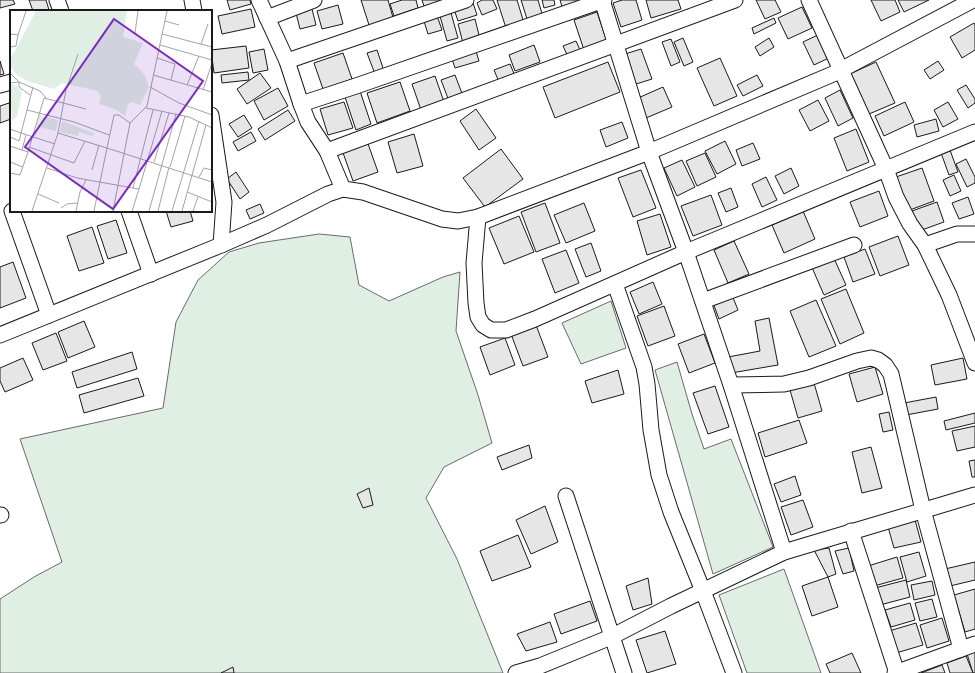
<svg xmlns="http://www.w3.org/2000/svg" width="975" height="673" viewBox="0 0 975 673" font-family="Roboto,sans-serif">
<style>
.green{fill:#e0efe3;stroke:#6a6a6a}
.building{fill:#e6e6e6;stroke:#1a1a1a}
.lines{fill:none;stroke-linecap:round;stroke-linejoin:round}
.minor-casing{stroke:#1a1a1a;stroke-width:17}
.minor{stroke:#fff;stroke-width:15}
.inset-road{fill:none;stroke:#a3a3a3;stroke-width:1}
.view{fill:#7b2cbf;fill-opacity:0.15;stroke:#7b2cbf;stroke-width:2}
.inset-edge{fill:none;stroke:#1a1a1a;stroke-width:2}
</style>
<rect width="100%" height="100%" fill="#fff"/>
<g class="green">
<path d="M319,234L350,237L359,285L389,301L443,277L460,272L456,331L478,395L492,443L444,467L426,498L457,559L503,673H0V599L34,577L62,562L20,439L163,408L176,322L198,280L229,252L259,243Z"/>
<path d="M611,301L626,348L581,364L562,323Z"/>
<path d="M677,362L692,414L704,449L731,439L773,547L713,574L655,370Z"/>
<path d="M784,569L821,673H747L719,595Z"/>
</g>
<g class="building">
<path d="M0,0H13L15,4L0,8Z"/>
<path d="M29,0H46L49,10L45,11H33Z"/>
<path d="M227,0H250L251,4L230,10Z"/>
<path d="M361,0H388L394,21L370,28Z"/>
<path d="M402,0H416L418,8L394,16L390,4Z"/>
<path d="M422,0H446L426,12Z"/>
<path d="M472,0L477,15L458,21L453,6Z"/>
<path d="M482,0H493L497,9L482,15L477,3Z"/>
<path d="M497,0H517L524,23L506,28Z"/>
<path d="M521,0H538L543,17L528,22Z"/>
<path d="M542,0H554L555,5L544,8Z"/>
<path d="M560,0H592L563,10Z"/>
<path d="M622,0H636L642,20L621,27L613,3Z"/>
<path d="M646,0H678L681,9L651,18Z"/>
<path d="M756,0H775L781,12L765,19Z"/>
<path d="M871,0H895L900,12L881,21Z"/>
<path d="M898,0H929L904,12Z"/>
<path d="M311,5L316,25L300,29L295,9Z"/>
<path d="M338,5L343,24L322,29L317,11Z"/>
<path d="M802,7L812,28L788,39L778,18Z"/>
<path d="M251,9L255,27L222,34L218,16Z"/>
<path d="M597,12L608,45L585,53L574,20Z"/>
<path d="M436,13L442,30L428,34L423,18Z"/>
<path d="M451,13L458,38L447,41L440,16Z"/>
<path d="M774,18L776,23L754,34L752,28Z"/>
<path d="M475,19L480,39L463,43L458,24Z"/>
<path d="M974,23L975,25V50L962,58L950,37Z"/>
<path d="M820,34L831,57L814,65L803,42Z"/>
<path d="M683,38L693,62L684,66L674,42Z"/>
<path d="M769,38L774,47L760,56L755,47Z"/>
<path d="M671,39L680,62L671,66L662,42Z"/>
<path d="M576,41L582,54L569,59L563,46Z"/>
<path d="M534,45L540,62L515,71L509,55Z"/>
<path d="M246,46L249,68L214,73L211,50Z"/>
<path d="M475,48L479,61L455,68L451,56Z"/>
<path d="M264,49L268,70L253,73L249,52Z"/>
<path d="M641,49L652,79L633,85L622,55Z"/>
<path d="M377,50L384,71L375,74L367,53Z"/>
<path d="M343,53L352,79L323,89L314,63Z"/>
<path d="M720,58L737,96L714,106L697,68Z"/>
<path d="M0,61L4,74L0,75Z"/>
<path d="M938,61L944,70L930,79L924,70Z"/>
<path d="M608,62L620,92L555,118L543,87Z"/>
<path d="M876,62L895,103L869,114L850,74Z"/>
<path d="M510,64L515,76L499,82L494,70Z"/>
<path d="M248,72L249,80L222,83L221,75Z"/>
<path d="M260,73L271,88L247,104L237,89Z"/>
<path d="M455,75L463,96L449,101L441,80Z"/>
<path d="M757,75L763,86L743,96L737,85Z"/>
<path d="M435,76L444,102L421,110L412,84Z"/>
<path d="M400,82L410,111L377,123L367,93Z"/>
<path d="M966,85L975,99V103L968,108L957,90Z"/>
<path d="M663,87L672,107L646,118L638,98Z"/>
<path d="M278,88L288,106L264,120L254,101Z"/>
<path d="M840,90L853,118L838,126L825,98Z"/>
<path d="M360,91L371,124L356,130L345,97Z"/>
<path d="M818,100L829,121L810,131L799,110Z"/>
<path d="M344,102L353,128L328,135L320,109Z"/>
<path d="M905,102L914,122L884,136L875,116Z"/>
<path d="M948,102L958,119L943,127L934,110Z"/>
<path d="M9,103L11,111V119L0,123V106Z"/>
<path d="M476,109L496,138L479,150L460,121Z"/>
<path d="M288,110L295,121L265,140L258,129Z"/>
<path d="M244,115L252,128L238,137L229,124Z"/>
<path d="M936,119L939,131L917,137L914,125Z"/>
<path d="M622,122L628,138L606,147L600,130Z"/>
<path d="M856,129L869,162L847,171L834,138Z"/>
<path d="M251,132L256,141L238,151L233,142Z"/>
<path d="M414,134L423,166L397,173L388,142Z"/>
<path d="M367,141L378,172L353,181L342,150Z"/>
<path d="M725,141L736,164L717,174L705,151Z"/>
<path d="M753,143L760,159L742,166L736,150Z"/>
<path d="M501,149L523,179L485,207L463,178Z"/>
<path d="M950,150L958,172L949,175L941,153Z"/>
<path d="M705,153L716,177L697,186L686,161Z"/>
<path d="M966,159L975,177V183L967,187L956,164Z"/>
<path d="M682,160L695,187L677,196L664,168Z"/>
<path d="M791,168L799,186L784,194L775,176Z"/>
<path d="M922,168L934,201L907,211L896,177Z"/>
<path d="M641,170L656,208L633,217L618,178Z"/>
<path d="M236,172L249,192L240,199L227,179Z"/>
<path d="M954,175L961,191L950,196L943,180Z"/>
<path d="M766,177L777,200L762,207L752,184Z"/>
<path d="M731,188L738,207L726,212L718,193Z"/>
<path d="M879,191L888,216L860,227L850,202Z"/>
<path d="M711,195L722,225L693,236L681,206Z"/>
<path d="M968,197L974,214L959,219L952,203Z"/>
<path d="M937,202L944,222L919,231L912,211Z"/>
<path d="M545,203L560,243L536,252L521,212Z"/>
<path d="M584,203L595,231L566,243L554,215Z"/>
<path d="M260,204L264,213L250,219L246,210Z"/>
<path d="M166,211H190L193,221L171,227Z"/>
<path d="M803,211L815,239L784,253L772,225Z"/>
<path d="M660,214L671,247L647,255L637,221Z"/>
<path d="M519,216L534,252L504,264L489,228Z"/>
<path d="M116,220L127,253L108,259L97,226Z"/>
<path d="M92,227L104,263L79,271L67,236Z"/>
<path d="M898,236L909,265L880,276L869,247Z"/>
<path d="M734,241L749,274L728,283L714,250Z"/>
<path d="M591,243L601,271L586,277L575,249Z"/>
<path d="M865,249L875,274L853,282L844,257Z"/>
<path d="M566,250L579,283L555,293L542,259Z"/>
<path d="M832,254L846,285L824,295L810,263Z"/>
<path d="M13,262L26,298L0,308V267Z"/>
<path d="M653,282L662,304L639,314L630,292Z"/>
<path d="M846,289L864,333L840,344L821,299Z"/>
<path d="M732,295L738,310L719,319L713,303Z"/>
<path d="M816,300L836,346L809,357L790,311Z"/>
<path d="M664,306L675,336L648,346L637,316Z"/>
<path d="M769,318L778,365L731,373L728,357L760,351L755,321Z"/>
<path d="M84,321L95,347L68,358L58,332Z"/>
<path d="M536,325L548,357L523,366L511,334Z"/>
<path d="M56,333L67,361L43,370L32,343Z"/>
<path d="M704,334L715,363L689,373L678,344Z"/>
<path d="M505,338L515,365L490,375L480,347Z"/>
<path d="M132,352L137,369L77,388L72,372Z"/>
<path d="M23,358L33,380L5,392L0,381V368Z"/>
<path d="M963,358L967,379L935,385L931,365Z"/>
<path d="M875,367L883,394L857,402L849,374Z"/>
<path d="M618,370L624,394L592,403L585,381Z"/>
<path d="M138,378L144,396L84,413L79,395Z"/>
<path d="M814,383L822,411L798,418L790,390Z"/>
<path d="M715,386L729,427L708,434L693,393Z"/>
<path d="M936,397L938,409L906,415L904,403Z"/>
<path d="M889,412L893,430L883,432L879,414Z"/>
<path d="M975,413V423L946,430L944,421Z"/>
<path d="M799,420L807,443L765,457L758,433Z"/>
<path d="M975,426V447L957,451L952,431Z"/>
<path d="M529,445L532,458L502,470L497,457Z"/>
<path d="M871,447L882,488L862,493L852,452Z"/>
<path d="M975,460V477H972L969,461Z"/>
<path d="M795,476L801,495L781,502L774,484Z"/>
<path d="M369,488L373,505L363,508L357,494Z"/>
<path d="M803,500L813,527L791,535L781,507Z"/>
<path d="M545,506L558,542L531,554L516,520Z"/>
<path d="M915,520L921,542L894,548L888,527Z"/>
<path d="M518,535L531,567L492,581L480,551Z"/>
<path d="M829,548L836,574L828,577L814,550Z"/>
<path d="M849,548L854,571L843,574L835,551Z"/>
<path d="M919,552L926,576L907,582L900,557Z"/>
<path d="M897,557L903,578L874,586L868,566Z"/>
<path d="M975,562V580L950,586L945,569Z"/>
<path d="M828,577L838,607L812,616L802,586Z"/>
<path d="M648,578L652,604L633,610L626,586Z"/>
<path d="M906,580L910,597L880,605L875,588Z"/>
<path d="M932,581L935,595L914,600L911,585Z"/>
<path d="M975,589V629L965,632L954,595Z"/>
<path d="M932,599L937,617L920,621L915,603Z"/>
<path d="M590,601L597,621L561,634L554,614Z"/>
<path d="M910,603L915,620L891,627L885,610Z"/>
<path d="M942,618L949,641L927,648L920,625Z"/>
<path d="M550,622L557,642L526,651L517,634Z"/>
<path d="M916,623L923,645L896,653L889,631Z"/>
<path d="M665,631L676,664L647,673L636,640Z"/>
<path d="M975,651V673H973L967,654Z"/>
<path d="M852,653L861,673H830L826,664Z"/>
<path d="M966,656L973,673H950L947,663Z"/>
<path d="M942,665L945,673H921Z"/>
<path d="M233,667L234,673H221Z"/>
</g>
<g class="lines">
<defs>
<g id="minor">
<path d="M57,0L61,11"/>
<path d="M192,0L194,11"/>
<path d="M259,0L287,61L301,104L308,122L327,151L343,189"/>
<path d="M602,0L649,152L686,252L975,132"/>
<path d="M809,0L886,169L896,197L910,224L925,245L949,295L975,363"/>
<path d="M267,18L314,0"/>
<path d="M287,61L466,0"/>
<path d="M0,85L11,82"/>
<path d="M301,104L356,86L604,0"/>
<path d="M211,115L224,202L221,245"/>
<path d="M327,151L735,0"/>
<path d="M12,211L49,315"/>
<path d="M129,211L151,274"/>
<path d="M478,217L474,263L476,303L478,317L483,325L491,330H506L535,319L686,252L731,385L784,552"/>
<path d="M925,245L957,234H975"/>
<path d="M615,284L644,367L647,384L651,430L659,475L671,512L703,591L734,673"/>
<path d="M703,301L854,245"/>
<path d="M0,335L221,245L267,225L328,194L343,189L363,192L442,219L458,221L478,217L649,152L833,74L973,0"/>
<path d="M731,385L784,384L809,378L857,361L871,358L878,360L885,365L891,374L923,510L961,649"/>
<path d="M566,496L624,673"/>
<path d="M0,515H1"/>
<path d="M851,531L897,673"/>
<path d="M516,673L540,666L611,637L671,606L784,552L975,495"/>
<path d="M895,673L975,644"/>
</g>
</defs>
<use href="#minor" class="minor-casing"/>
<use href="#minor" class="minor"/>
</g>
<g transform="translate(10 10)">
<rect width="202" height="202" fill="#fff"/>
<path d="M26,1H117L113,27L133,33L124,54L134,64L139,77L130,95L122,92L118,94L115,106L107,100L89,94L91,86L88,81L52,73L44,79L17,71L7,65L0,56V50ZM0,74L7,76L12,82L7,106L2,111ZM29,105L48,110L46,121L26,116ZM52,111L84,123L83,126L69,122L68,126L50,122Z" fill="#e0efe3"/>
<path class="inset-road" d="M155,11L169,15M125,23L128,1M0,24L8,25L6,36L0,37M152,24L202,37M8,25L16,1M191,34L198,14M150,35L202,50M147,48L165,54L161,70M0,63L9,72L30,81L36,88M143,65L202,82M0,73L9,72V77L20,85M177,75L189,46M140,77L169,93L202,105M193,80L202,53M136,98L179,107L202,118M17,100L64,112L99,125M0,119L11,123L23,77M48,123L97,138L104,105H109L120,113M16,125L12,140L18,142L34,88L76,99M0,127L9,131L11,123L45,134M0,136L12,140M19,137L64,153L75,131M0,152L13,157M144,152L159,103M160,157L175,106M37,158L67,168L123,178L143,100M82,160L89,135M0,163L10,165L18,142M189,167L194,158L202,160M129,179L152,101M177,182L202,192M28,184L49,193M51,198L57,194L67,193M22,201L48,123L56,80L68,44M66,201L70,182L76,170M84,201L97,138L202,172M103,201L120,113L137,96L157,1M122,201L129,179L123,178M139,201L166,104M148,201L159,157M162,201L189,111M172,201L196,115M183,201L188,187"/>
<path class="view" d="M104,9L193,71L103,199L15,137Z"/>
<rect width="202" height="202" class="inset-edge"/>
</g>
</svg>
